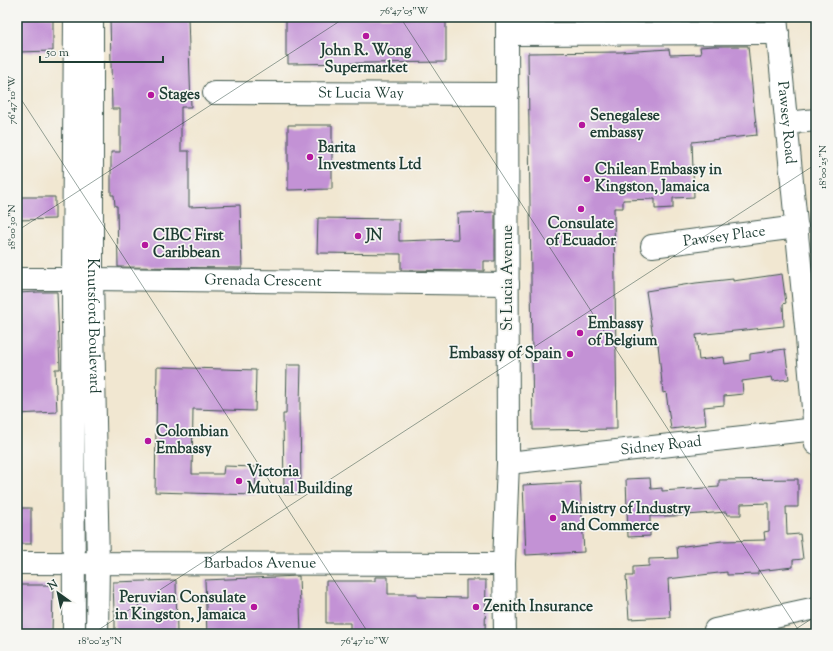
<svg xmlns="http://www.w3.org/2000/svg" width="833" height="651" viewBox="0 0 833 651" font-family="'Sorts Mill Goudy',serif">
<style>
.building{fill:#c392d5}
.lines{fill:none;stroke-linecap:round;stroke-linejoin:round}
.minor-casing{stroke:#3e564c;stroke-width:24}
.major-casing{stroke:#3e564c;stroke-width:24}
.minor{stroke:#fff;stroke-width:22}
.major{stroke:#fff;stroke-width:22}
.ticks{fill:none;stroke:#1f3d34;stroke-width:1;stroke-opacity:0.45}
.poi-dot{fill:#b5179e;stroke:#f6f6f2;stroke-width:1.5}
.labels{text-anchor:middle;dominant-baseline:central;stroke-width:3.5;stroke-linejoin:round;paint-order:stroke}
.poi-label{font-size:15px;font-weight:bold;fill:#1f3d34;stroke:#f6f6f2;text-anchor:start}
.street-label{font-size:15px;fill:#1f3d34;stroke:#f6f6f2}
.neatline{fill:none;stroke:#1f3d34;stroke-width:1.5}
.ticks-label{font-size:10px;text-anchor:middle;fill:#1f3d34}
</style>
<rect width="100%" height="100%" fill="#f6f6f2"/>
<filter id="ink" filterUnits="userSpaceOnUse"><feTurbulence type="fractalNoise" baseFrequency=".025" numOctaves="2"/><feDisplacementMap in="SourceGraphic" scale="8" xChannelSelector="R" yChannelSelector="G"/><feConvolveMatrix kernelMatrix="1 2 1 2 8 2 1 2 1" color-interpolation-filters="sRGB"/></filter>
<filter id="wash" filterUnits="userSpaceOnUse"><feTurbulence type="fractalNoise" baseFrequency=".012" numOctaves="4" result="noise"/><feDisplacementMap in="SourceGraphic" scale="16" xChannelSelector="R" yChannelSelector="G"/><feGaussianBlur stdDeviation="0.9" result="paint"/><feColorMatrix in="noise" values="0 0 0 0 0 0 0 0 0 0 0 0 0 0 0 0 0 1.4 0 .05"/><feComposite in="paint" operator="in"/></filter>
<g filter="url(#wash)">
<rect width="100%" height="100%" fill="#f1e7d1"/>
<g id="blocks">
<g class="building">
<path d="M17,17H53V51L17,52Z"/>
<path d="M110,17H188L191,107H181V151H189V207L240,205L242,268L118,267L117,206H115L114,195H111V152H120V109H112Z"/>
<path d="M286,17H446V62L288,64V56H286Z"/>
<path d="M714,46H748L757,135L692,142L694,197L673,198V208L655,209V199L623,200V208H614L617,429L533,430L528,53L621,52L669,49L670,55L701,54L700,47Z"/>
<path d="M288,125H332V189L288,190Z"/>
<path d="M17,197H55V219L17,220Z"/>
<path d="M495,212V261H484V271L401,270V254L317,253L318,218L399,219V241L458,239L457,213Z"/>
<path d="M782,274L786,303L783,304L784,326L696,335L699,360L724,357L725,364L750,360V354L785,349L789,379L773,381L772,377L742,381L743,394L724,396V405L704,407L706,425L671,429L666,392L663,393L658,344H654L646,291L696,283L733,279V281Z"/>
<path d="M38,292H57L60,369H55L57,412L17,414V293Z"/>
<path d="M287,365H301L300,404L301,494H284L283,414H286Z"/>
<path d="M157,367L256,370L255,411L193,409L192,474H223L224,466L256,467L255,495L155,492Z"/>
<path d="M650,478L651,489L662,488V491L719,487V480L798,479V507H786L787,535L800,534L803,559L793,560V567L758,571V574L727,575V572L668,579L670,617L629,619L626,576H633V567L649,566V559L678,558L677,547L722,541L765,540L764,532L769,531V503L741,504V515H727L726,512L674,516H650V536L628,537L626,479Z"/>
<path d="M580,482L584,552L526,555L523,485Z"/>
<rect x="17" y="508" width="14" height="36"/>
<path d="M299,576L301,634H207L205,580Z"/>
<path d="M375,577H388V594H417V597L466,598V580H486L485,634H350V623H326V581H375Z"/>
<path d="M176,580L177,634H115V611H114L113,582Z"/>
<path d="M17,585H53L52,634H17Z"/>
</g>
</g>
</g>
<g filter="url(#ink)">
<use href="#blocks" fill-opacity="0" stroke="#3e564c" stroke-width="1"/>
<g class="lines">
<defs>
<g id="minor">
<path id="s1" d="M776,17L806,326L816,444"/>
<path d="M508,34L778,33"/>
<path id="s2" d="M214,93L508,94"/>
<path d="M787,123L816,120"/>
<path id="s3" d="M652,246L797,227"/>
<path id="s4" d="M17,279H92L508,284"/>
<path id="s5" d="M508,463L816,429"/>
<path id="s6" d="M17,563L504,564"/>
<path d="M715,630L816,608"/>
<path d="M505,634L504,564L508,463L507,17"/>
</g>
<g id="major">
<path id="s7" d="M92,17V279L98,563L97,634"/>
<path d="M74,634L73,279L75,17"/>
</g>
</defs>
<use href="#minor" class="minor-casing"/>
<use href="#major" class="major-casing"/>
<use href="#minor" class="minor"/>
<use href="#major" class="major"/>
</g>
</g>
<path class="ticks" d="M400,17L801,634M17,93L369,634M17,231L346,17M92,634L816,164M788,634L816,616"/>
<g class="poi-dot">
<circle cx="366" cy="36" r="4"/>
<circle cx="151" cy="95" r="4"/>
<circle cx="582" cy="125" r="4"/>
<circle cx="310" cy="157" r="4"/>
<circle cx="587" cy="179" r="4"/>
<circle cx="581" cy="209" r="4"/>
<circle cx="358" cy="236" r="4"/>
<circle cx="145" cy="245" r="4"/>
<circle cx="580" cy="333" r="4"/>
<circle cx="570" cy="354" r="4"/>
<circle cx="148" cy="441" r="4"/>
<circle cx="239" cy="481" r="4"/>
<circle cx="553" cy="518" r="4"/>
<circle cx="254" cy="607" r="4"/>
<circle cx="476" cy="607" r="4"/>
</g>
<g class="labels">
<g class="poi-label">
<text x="366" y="51" text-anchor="middle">John R. Wong<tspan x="366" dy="17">Supermarket</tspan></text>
<text x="159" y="95">Stages</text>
<text x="590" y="116">Senegalese<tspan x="590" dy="17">embassy</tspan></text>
<text x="318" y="148">Barita<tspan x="318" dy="17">Investments Ltd</tspan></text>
<text x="595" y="170">Chilean Embassy in<tspan x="595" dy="17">Kingston, Jamaica</tspan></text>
<text x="581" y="224" text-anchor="middle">Consulate<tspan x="581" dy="17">of Ecuador</tspan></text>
<text x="153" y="236">CIBC First<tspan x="153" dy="17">Caribbean</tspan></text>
<text x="366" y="236">JN</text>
<text x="588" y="324">Embassy<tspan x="588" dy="17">of Belgium</tspan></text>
<text x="562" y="354" text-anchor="end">Embassy of Spain</text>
<text x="156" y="432">Colombian<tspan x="156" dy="17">Embassy</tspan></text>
<text x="247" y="472">Victoria<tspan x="247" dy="17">Mutual Building</tspan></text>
<text x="561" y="509">Ministry of Industry<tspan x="561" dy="17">and Commerce</tspan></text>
<text x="246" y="598" text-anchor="end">Peruvian Consulate<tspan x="246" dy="17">in Kingston, Jamaica</tspan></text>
<text x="484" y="607">Zenith Insurance</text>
</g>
<g class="street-label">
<text stroke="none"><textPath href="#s2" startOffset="147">St Lucia Way</textPath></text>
<text stroke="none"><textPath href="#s1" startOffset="106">Pawsey Road</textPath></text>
<text stroke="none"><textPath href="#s3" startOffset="73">Pawsey Place</textPath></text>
<text transform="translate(508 278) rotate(-90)">St Lucia Avenue</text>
<text stroke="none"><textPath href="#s4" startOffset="246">Grenada Crescent</textPath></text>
<text stroke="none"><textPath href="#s7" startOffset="309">Knutsford Boulevard</textPath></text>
<text stroke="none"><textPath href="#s5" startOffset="154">Sidney Road</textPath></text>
<text stroke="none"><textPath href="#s6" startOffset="243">Barbados Avenue</textPath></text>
</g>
</g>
<rect width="833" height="651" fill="none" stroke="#f6f6f2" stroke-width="44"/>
<g transform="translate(58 593) rotate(327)" stroke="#f6f6f2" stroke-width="3" paint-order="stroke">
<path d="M0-3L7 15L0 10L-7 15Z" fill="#1f3d34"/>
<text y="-6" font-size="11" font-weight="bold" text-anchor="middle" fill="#1f3d34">N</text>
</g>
<path d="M40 56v6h123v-6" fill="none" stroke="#1f3d34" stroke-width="2"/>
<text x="46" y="56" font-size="12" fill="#1f3d34" stroke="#f6f6f2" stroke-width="3" paint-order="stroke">50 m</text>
<rect x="22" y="22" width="789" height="607" class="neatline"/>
<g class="ticks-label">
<text x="404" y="14">76°47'05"W</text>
<text transform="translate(11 100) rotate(-90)" y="4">76°47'10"W</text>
<text transform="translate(822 167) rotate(-90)" y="4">18°00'25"N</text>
<text transform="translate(11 227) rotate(-90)" y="4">18°00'30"N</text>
<text x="100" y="644">18°00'25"N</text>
<text x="365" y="644">76°47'10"W</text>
</g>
</svg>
